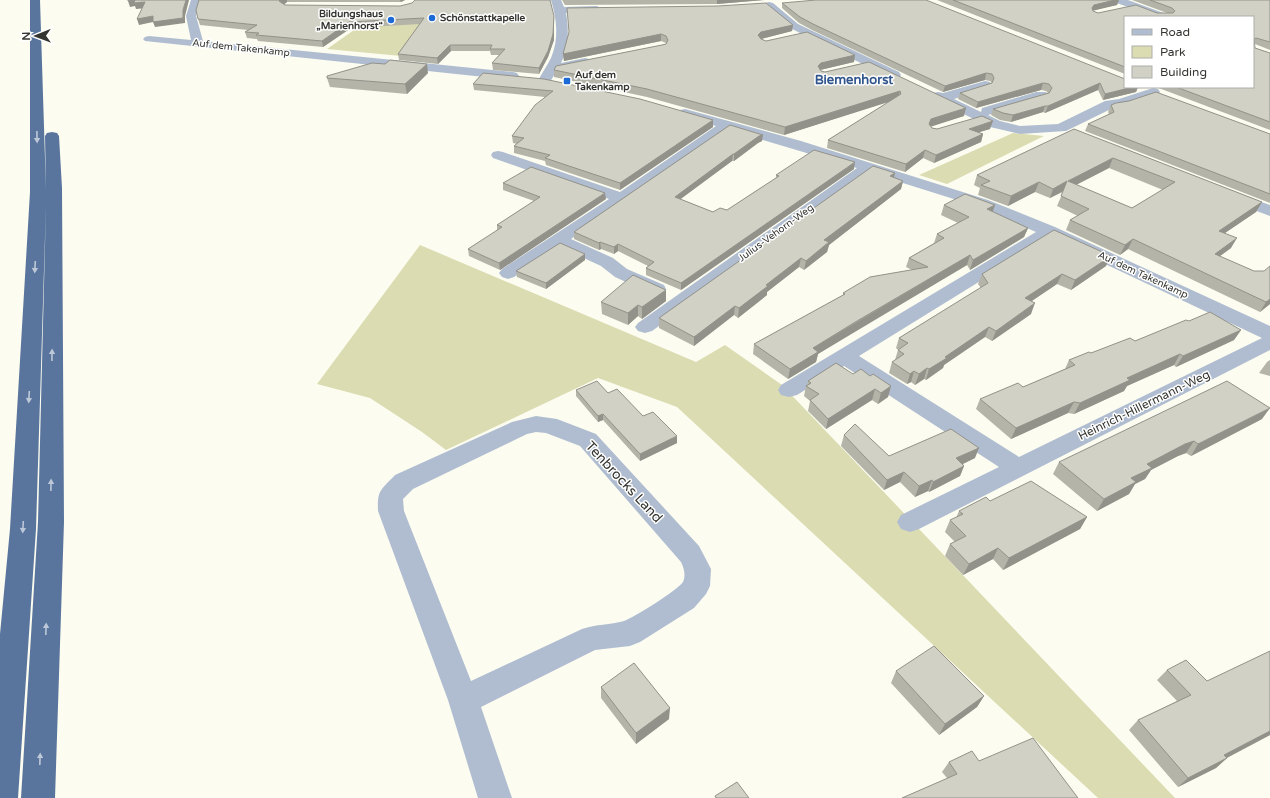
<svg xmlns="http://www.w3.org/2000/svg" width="1270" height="798" viewBox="0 0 1270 798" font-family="'Varela Round',sans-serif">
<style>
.green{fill:#dbdcb2}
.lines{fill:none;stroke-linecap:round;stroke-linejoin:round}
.minor{fill:#b0bdd1;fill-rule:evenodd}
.highway{fill:#5a759d;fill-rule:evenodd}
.wall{fill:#b4b4a9;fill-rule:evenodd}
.shaded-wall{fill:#92928a}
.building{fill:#d1d1c5;stroke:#92928a;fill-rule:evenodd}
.oneway{fill:#bdc8d8}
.poi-dot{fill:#1c6ad5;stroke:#fff;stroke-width:1.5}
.labels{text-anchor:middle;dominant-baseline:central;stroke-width:3;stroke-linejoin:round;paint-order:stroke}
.far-poi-label{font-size:10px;font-weight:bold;fill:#343530;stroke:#fff;text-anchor:start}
.far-street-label{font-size:10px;fill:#343530;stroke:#fff}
.street-label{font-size:12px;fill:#343530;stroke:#fff}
.far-district-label{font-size:13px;font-weight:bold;fill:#30558c;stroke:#fff}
.near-street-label{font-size:14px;fill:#343530;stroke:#fff}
</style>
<rect width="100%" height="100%" fill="#fcfdf0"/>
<g class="green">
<path d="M473,7L401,56L327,49L384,9Z"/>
<path d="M1013,133L1044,136L947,184L919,175Z"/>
<path d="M420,245L696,362L725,345L782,385L1175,798H1098L677,407L598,378L446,450L422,432L370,398L317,384Z"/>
</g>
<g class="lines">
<g class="minor">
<path d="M191,0H201L196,16L203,41L513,72L517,73L519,76L517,79L513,80L145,41L143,39L145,37L149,36L191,40L186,16Z"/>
<path d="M551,0H561L564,7L597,6L602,9L597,12L566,13C569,30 569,47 561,63L585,58L589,59L591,62L589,65L556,72L550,82H540L539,79C543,71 547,66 551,58C559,40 557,19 551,0Z"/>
<path d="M1113,0H1128L1169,15L1171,17H1155L1114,2Z"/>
<path d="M769,2L773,3L798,24L899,72L901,75L899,78H891L790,28L765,7L764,5L765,3Z"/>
<path d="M985,81L990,82L991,85L990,88L954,99L981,112L982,108L1036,92H1046L1048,95L1046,98L988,115L1000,121L1020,126L1058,124L1105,101L1119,99L1153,88L1158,89L1160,92L1158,95L1126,106L1113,108L1066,131L1020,134L990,127L933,99L931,96L933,93L938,92L943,93Z"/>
<path d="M685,109L801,141L988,200L1055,227L1270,326V350L919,529L910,532L901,529L897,522L901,515L999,467L844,366L797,395L789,397L781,395L778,390L781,385L1036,232L976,206L871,173L652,331L645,333L638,331L635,327L638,323L857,168L729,130L571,239L613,258L627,269L664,285L666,289L664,293L657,295L650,293L615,277L601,266L560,247L514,277L508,279L502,277L499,273L502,269L609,199L493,158L491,155L493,152L498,151L503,152L620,192L716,126L680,116L678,113L680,110ZM1050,238L1262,338L1019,457L859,356Z"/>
<path d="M1230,191L1270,205V216L1224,199L1222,196L1224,193Z"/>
<path d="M536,416L557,419L596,434L699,546L711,569L710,586L706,594L694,608L640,642L630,646L595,650L481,707L512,798H478L448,700L378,511C377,490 381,490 395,475L512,422ZM536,432L546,433L580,446L681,562C684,568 686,575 683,582C678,590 633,618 624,621C610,625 596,624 582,629L471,681L404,511L403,499L413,489L527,434Z"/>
</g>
<path class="highway" d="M30,0H40L46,190L45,136L47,133L52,132L57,133L59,136L62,188L64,522L55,798H21L38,522L46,205L36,529L18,798H0V634L10,529L30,192Z"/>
</g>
<g class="wall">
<path d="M199,0H405L401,2H287L284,4L285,5L554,16V40L548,57L539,74L493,70L492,63L499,55H491L490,51H451L438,64L399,60L398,54L420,24L351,28L323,47L258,41L257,39L247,38L245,32L248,30L200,25L198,19Z"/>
<path d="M562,0H764L717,4L565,5Z"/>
<path d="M937,0H1119L1117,5L1093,10V11L1098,13H1167L1132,0H1270V50L1255,44V48L1270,53V130L1156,87H1253L1125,17V74Z"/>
<path d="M782,3L1125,87H1138L1136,92L1103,100L1098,90L1045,113L1043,112L1011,122L1000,120L991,115L993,109L1048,93L1046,91L1041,90L976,108L958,99L960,93L992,83L990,81L985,80L943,92L812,30L799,23L782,8Z"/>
<path d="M793,25L792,31L761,39L766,41L855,55L854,62L820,70L821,71L825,72L869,62L964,116L930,126L932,128L937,129H990L978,132L983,134L981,142L934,163L923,158L905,172L827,148L828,140L890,101L784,135L647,97L554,77V70L666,44V43L661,41L564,61L563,54L569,32Z"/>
<path d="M385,64L428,73L407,94L330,87L327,78Z"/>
<path d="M483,73L713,120V127L620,190L546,165L545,161L514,153V146L517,144L513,143L512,136L545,97L474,90L473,84Z"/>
<path d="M1111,105L1270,134V203L1085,131L1088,124L1109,114L1108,112Z"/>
<path d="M730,125L762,141L758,143L734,161H732L680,199L713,212L727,210L776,178V175L854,169L681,290L646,275V268L648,266L618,251L614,254L601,249L599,250L574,239V232Z"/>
<path d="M1074,129L1262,202L1256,212L1225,233L1231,248L1220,256L1270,304L1260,312L1128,249L1120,255L1066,230L1070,220L1078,216L1057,206L1063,192L1050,198L1035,192L1008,206L978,195L980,188L974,185L977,175ZM1109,168L1163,190L1132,208L1076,185Z"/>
<path d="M895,173L894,177L903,181L901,189L829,245L827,252L804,270L799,267L767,292V295L738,318L734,315L694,346L659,328V318Z"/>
<path d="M503,183L606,199L500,270L469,256L468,249L497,231V225L534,201L503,190Z"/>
<path d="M944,205L992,212L1028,228L1024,237L970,270L967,265L855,331L818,354L816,362L788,379L753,354L754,344L843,295V293L912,270L906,267L909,258L934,243L937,234L958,223L941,215Z"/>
<path d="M585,254V260L546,289L517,277L516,271Z"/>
<path d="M1106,266L1071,290L1057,284L1032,301L1031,314L992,341L985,337L944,365L943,368L926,380L924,379L915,385L911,382L907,384L889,373L892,362L895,360L898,350L896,348L899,338L981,288L978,284L982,274Z"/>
<path d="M666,290V301L642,319L638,316L628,325L602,314L601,302Z"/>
<path d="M1189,321L1241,330L1234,340L1176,367L1174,365L1127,386L1124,391L1074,414L1068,413L1011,439L976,409L980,399L1023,387L1065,369L1069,360L1091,353L1135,341Z"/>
<path d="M1270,360V376L1259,373L1267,362Z"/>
<path d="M853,374L870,376L891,386L888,397L878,404L872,400L826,429L808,411L810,401L804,396L806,386L807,385L808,381Z"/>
<path d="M576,390L608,393L643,416L677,443L640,461L603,420L598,422L576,396Z"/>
<path d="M1262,419L1191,456L1186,453L1178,456L1151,470L1145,479L1135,484L1129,494L1097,511L1053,474L1059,462Z"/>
<path d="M844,435L889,456L975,458L963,464L964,466L960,476L929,492L928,491L915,497L900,482L884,490L841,446Z"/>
<path d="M990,501L1087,517L1080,529L1003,570L993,559L963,575L945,556L950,544L955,542L945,532L950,520L956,518L959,511Z"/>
<path d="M1167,670L1207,681L1270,735L1227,758L1216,768L1178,787L1129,730L1138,720L1177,701L1157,680Z"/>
<path d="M896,671L984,696L977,707L939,735L891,683Z"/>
<path d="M601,687L669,719L636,744L601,698Z"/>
<path d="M979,761L1078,798L947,778L942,772L949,762Z"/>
</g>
<g class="shaded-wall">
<path d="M135,0L145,2L147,8L136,9L135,6L130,7L128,1Z"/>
<path d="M186,0H189L185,16V23L155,27L153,22L139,25L137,19L153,16L183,10Z"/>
<path d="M280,0H287V2L281,7L279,1Z"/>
<path d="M400,0H405L401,2Z"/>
<path d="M717,0H764L717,4Z"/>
<path d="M1115,0H1119L1117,5L1092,11V8L1094,5Z"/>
<path d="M554,16V40L548,57L539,74V68Z"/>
<path d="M349,22L351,28L323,47L322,41Z"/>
<path d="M793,25L792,31L761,39L758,35L761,32Z"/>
<path d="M661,34V41L564,61L563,54Z"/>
<path d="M450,45L451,51L438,64L437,58Z"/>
<path d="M855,55L854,62L820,70L818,66L821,63Z"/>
<path d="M427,64L428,73L407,94L405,84Z"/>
<path d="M986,73L985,80L943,92L945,86Z"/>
<path d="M1043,83L1041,90L976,108L978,102Z"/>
<path d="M1100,83L1098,90L1045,113L1048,106Z"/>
<path d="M1132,87H1138L1136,92L1103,100L1105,94Z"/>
<path d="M900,91L898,99L784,135L785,127Z"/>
<path d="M1045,106L1043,112L1011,122L1013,115Z"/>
<path d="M966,108L964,116L930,127L929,124L931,119Z"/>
<path d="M713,120V127L620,190V183Z"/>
<path d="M993,121L990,129L967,136L969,129Z"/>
<path d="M983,134L981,142L934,163L936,155Z"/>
<path d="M763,135L762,141L758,143L734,161V154L759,136Z"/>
<path d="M925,150L923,158L905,172L906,164Z"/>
<path d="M733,154L732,161L674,204L675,197Z"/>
<path d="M1113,158L1109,168L1064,191L1068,181Z"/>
<path d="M855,162L854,169L681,290V283Z"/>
<path d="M895,173L893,181L890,176Z"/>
<path d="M903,181L901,189L829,245L827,252L804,270L806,261L824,240Z"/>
<path d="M1067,181L1063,191L1050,198L1053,189Z"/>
<path d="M1039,182L1035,192L1008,206L1011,196Z"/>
<path d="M605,193L606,199L500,270L499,263Z"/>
<path d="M1262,202L1256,212L1213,241L1219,231Z"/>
<path d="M995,205L992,214L987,209Z"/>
<path d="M1028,228L1024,237L970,270L973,260Z"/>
<path d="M1237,238L1231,248L1209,264L1215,254Z"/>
<path d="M1133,239L1128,249L1120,255L1125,245Z"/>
<path d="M600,242L601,249L599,250V243Z"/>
<path d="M618,244V251L614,254V247Z"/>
<path d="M585,254V260L546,289V283Z"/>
<path d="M970,255L967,265L818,354L816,362L788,379L790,369L813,348Z"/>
<path d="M1111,256L1106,266L1071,290L1075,280Z"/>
<path d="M801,258L799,267L767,292V295L738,318L739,308L766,285Z"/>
<path d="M1062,274L1057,284L1021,308L1025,298Z"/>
<path d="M666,290V301L642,319V307Z"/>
<path d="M1270,299V304L1260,312L1266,302Z"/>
<path d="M1035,303L1031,314L992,341L996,331Z"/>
<path d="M638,305V316L628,325V313Z"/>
<path d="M735,306L734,315L694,346V337Z"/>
<path d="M989,327L985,337L944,365L943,368L926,380L929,369L945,357Z"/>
<path d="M1241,330L1234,340L1176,367L1183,356Z"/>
<path d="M1180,354L1174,365L1127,386L1124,391L1074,414L1080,403L1127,378Z"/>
<path d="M927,368L924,379L915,385L919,374Z"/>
<path d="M914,371L911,382L907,384L910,374Z"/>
<path d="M891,386L888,397L878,404L881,393Z"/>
<path d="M875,389L872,400L826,429L828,419Z"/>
<path d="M1074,402L1068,413L1011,439L1016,428Z"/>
<path d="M1270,408L1262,419L1191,456L1198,444Z"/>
<path d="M603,414V420L598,422V416Z"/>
<path d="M677,436V443L640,461V454Z"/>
<path d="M1194,441L1186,453L1178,456L1151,470L1145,479L1135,484L1129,494L1097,511L1104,499L1131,478L1147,464L1185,444Z"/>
<path d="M979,448L975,458L952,469L956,458Z"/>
<path d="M964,466L960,476L929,492L933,482Z"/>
<path d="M904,472L900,482L884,490L887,480Z"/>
<path d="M932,480L928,491L915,497L919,486Z"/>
<path d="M1087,517L1080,529L1003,570L1009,558Z"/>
<path d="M998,548L993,559L963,575L969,564Z"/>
<path d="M984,696L977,707L939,735L945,724Z"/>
<path d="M670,708L669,719L636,744V733Z"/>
<path d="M1270,731V735L1213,765L1224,755Z"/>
<path d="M1227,758L1216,768L1178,787L1188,778Z"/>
</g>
<g class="building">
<path d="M128,0H186L183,10V18L153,22V16L137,19L145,2L134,3L135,0L128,1Z"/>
<path d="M199,0H280L279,1L285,5L400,6L412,3L415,0H550L554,16L553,34L548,51L539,68L492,63L505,49H490L492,45H450L437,58L398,54L424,18L349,22L322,41L256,35L259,33L245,32L257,25L198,19L196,10Z"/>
<path d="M816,0H926L1125,79V87H1133L1105,94L1100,83L1048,106H1045L1013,115L1003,113L993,109L1049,93L1052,88L1049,84L1043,83L978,102L960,93L992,83L994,78L992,74L986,73L945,86L813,24L800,17L782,3Z"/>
<path d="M953,0H1115L1094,5L1092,8L1093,11L1098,13L1136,5L1157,13H1173L1175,11L1172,8L1150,0H1270V42L1256,38L1254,39L1255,48L1270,53V122L1176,87H1253V17H1125V67Z"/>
<path d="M766,3L793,25L761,32L758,35L761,39L766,41L807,32L855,55L821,63L818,66L821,71L825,72L869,62L966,108L931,119L929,124L932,128L937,129L982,116L993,121L969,129L983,134L936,155L925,150L906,164L828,140L901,94L900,91L785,127L647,89L554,70L556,66L662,45L666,44L668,40L666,36L661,34L563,54L569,32L567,8L718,6Z"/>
<path d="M390,60L427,64L405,84L327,78V76L372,63L385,64Z"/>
<path d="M483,73L544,79L640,99L713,120L620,183L545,158L550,155L514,146L524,138L512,136L535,105L553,91L473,84Z"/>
<path d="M1156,92L1270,134V194L1088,124L1114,112L1111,105L1116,103L1129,101Z"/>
<path d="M730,125L763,135L759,136L734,154H733L675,197L713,212L720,208L727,210L779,176L776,175L814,150L855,162L681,283L646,268L654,262L618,244L614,247L600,242L599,243L574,232Z"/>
<path d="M1074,129L1262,202L1219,231L1237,238L1215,254L1254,271H1264L1270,266V299L1266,302L1133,239L1125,245L1070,220L1089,209L1061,196L1067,181L1053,189L1039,182L1011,196L981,185L990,181L977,175ZM1113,158L1175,182L1132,208L1068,181Z"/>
<path d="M873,166L895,173L890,176L903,181L824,240L829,242L806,261L801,258L766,285L768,286L739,308L735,306L694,337L659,318Z"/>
<path d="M531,167L605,193L499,263L468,249L502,227L497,225L540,197L503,183Z"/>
<path d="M965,194L995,205L987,209L1028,228L973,260L970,255L857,321L813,348L818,352L790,369L754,344L845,294L843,293L870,277L928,267L909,258L944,238L937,234L969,217L944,205Z"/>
<path d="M1054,230L1111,256L1075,280L1062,274L1025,298L1035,303L996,331L989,327L945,357L947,358L929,369L927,368L919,374L914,371L910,374L892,362L904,354L898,350L908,343L899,338L988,283L982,274Z"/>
<path d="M560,243L585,254L546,283L516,271Z"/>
<path d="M633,275L666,290L642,307L638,305L628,313L601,302Z"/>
<path d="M1210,312L1241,330L1183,356L1180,354L1127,378L1130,380L1080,403L1074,402L1016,428L980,399L1018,383L1023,387L1075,365L1069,360L1089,352L1091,353L1130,338L1135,341L1186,320L1189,321Z"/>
<path d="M836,363L853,374L861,369L870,376L873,374L891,386L881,393L875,389L828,419L810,400L819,394L806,386L811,383L808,381Z"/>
<path d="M597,381L608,393L617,389L643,416L653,412L677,436L640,454L603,414L598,416L576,390Z"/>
<path d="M1227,381L1270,408L1198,444L1194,441L1185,444L1147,464L1152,468L1131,478L1136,482L1104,499L1059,462Z"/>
<path d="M855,424L889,456L951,429L979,448L956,458L964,466L933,482L932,480L919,486L904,472L887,480L844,435Z"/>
<path d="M1031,481L1087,517L1009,558L998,548L969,564L950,544L966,536L950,520L963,514L959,511L986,497L990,501Z"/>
<path d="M934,646L984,696L945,724L896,671Z"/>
<path d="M1270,651V731L1224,755L1227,758L1188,778L1138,720L1191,695L1167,670L1186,660L1207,681Z"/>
<path d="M634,663L670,708L636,733L601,687Z"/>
<path d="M1033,738L1078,798H902L957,774L949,762L972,751L979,761Z"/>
<path d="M737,782L749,798H716L715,796Z"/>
</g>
<defs><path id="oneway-solid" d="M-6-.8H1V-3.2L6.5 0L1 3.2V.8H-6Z"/></defs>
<g class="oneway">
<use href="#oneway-solid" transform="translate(37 137) rotate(89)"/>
<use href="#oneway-solid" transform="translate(35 267) rotate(93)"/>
<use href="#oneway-solid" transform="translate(52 355) rotate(-89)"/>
<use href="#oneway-solid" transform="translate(29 397) rotate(93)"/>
<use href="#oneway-solid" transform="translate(51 485) rotate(-89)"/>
<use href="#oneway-solid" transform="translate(23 527) rotate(93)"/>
<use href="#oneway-solid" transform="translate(46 629) rotate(-88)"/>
<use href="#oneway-solid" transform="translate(40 759) rotate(-88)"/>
</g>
<g class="poi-dot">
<circle cx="432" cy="18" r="4"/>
<circle cx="391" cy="20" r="4"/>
<rect x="563" y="77" width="8" height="8" rx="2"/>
</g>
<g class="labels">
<g class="far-poi-label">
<text x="383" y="14" text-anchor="end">Bildungshaus<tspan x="383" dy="12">„Marienhorst“</tspan></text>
<text x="440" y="18">Schönstattkapelle</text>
<text x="575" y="75">Auf dem<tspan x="575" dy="12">Takenkamp</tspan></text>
</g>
<g class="far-street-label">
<text transform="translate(241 48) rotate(6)">Auf dem Takenkamp</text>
<text transform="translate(776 233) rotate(-36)">Julius-Vehorn-Weg</text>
<text transform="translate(1143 275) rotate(25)">Auf dem Takenkamp</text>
</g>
<g class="street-label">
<text transform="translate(1144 405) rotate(-26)">Heinrich-Hillermann-Weg</text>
</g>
<g class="far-district-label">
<text x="854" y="80">Biemenhorst</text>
</g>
<g class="near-street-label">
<text transform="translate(624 482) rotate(47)">Tenbrocks Land</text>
</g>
</g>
<rect x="1124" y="16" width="130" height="72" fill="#ffffff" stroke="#aeaeac"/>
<rect x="1132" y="29" width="20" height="6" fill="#b0bdd1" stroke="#aeaeac"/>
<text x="1160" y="36" font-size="12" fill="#343530">Road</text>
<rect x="1132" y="46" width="20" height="12" fill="#dbdcb2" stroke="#aeaeac"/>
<text x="1160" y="56" font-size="12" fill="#343530">Park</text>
<rect x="1132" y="66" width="20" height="12" fill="#d1d1c5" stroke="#aeaeac"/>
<text x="1160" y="76" font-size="12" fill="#343530">Building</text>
<g transform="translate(36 36) rotate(269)" stroke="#ffffff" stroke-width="3" paint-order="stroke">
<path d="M0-3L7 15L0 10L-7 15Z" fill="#343530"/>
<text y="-6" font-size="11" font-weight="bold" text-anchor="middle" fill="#343530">N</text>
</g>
</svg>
